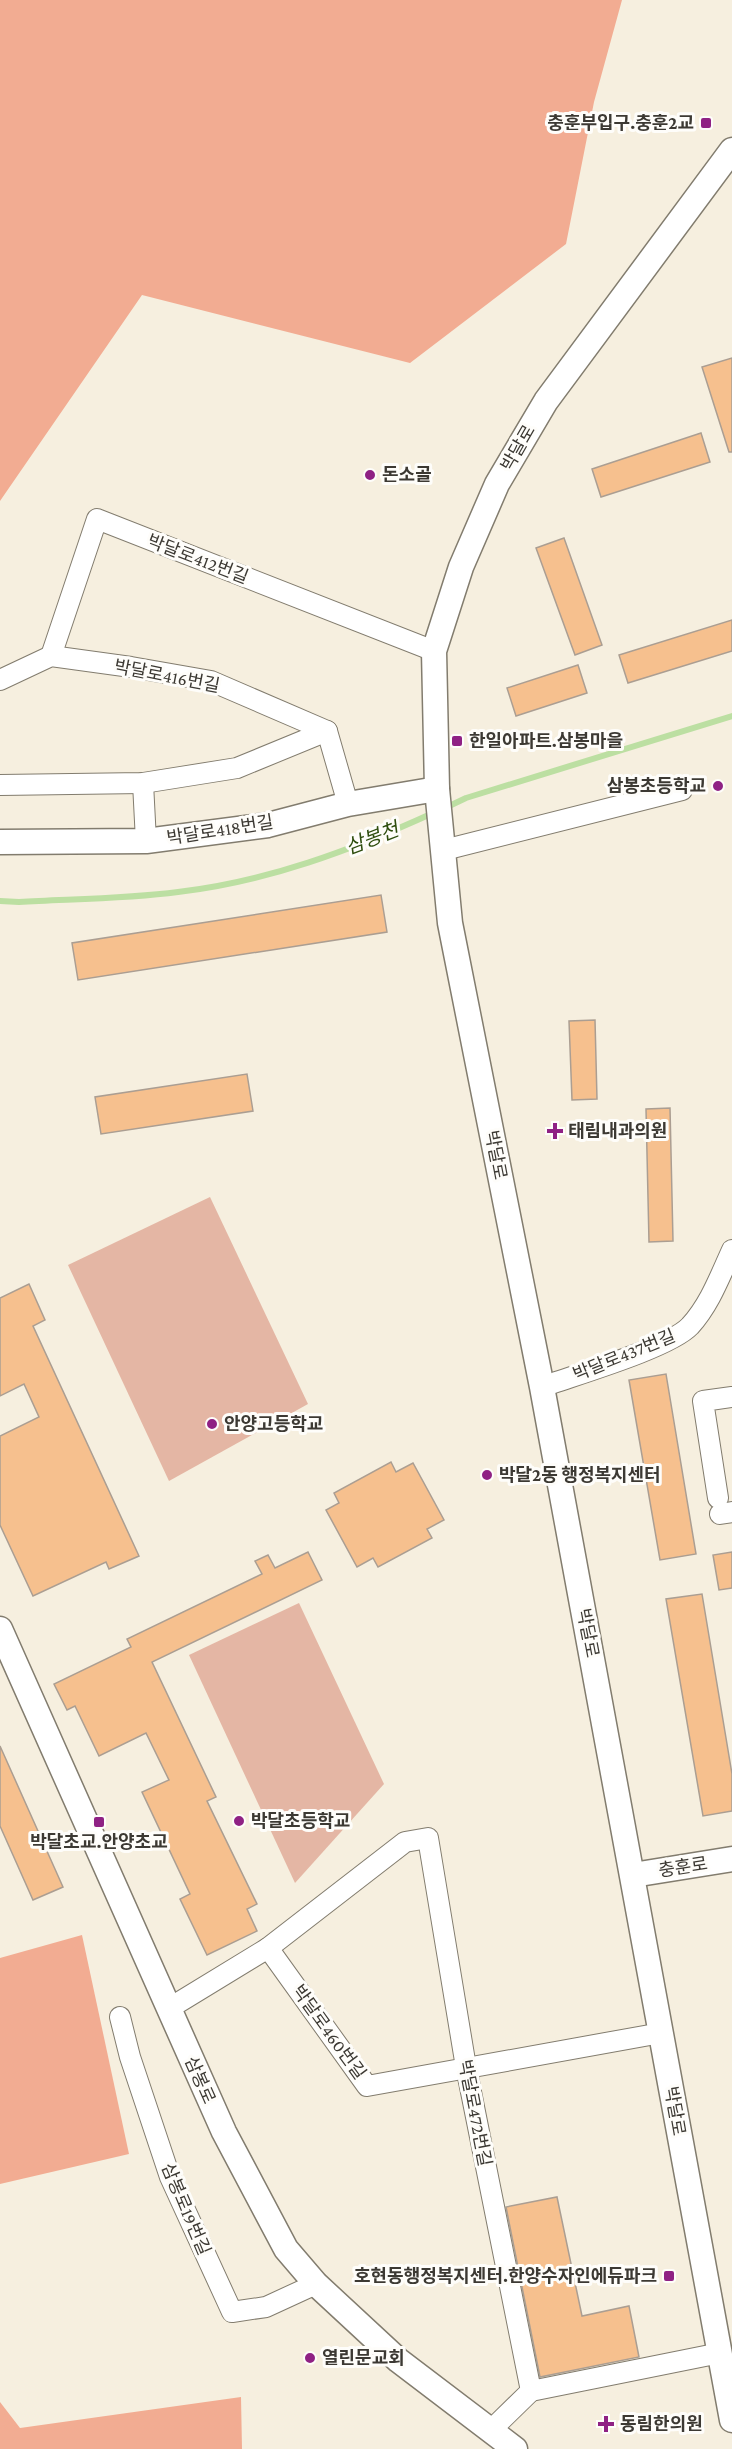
<svg xmlns="http://www.w3.org/2000/svg" width="732" height="2449" viewBox="0 0 732 2449" font-family="'Crimson Pro','Noto Sans KR',serif">
<style>
.green{fill:#e4b6a4}
.forest{fill:#f2ac92}
.lines{fill:none;stroke-linecap:round;stroke-linejoin:round}
.stream{stroke:#bcdfa2;stroke-width:6}
.building{fill:#f6c08e;stroke:#ab9e92;stroke-width:1.5}
.minor-casing{stroke:#827c6e;stroke-width:22}
.tertiary-casing{stroke:#827c6e;stroke-width:27}
.minor{stroke:#fff;stroke-width:20}
.tertiary{stroke:#fff;stroke-width:24}
.poi-dot{fill:#8f2184;stroke:#fefdfa;stroke-width:2}
.labels{text-anchor:middle;dominant-baseline:central;stroke-width:6;stroke-linejoin:round;paint-order:stroke}
.poi-label{font-size:18px;font-weight:bold;fill:#3c3933;stroke:#fefdfa;text-anchor:start}
.street-label{font-size:18px;fill:#3c3933;stroke:#fefdfa}
.water-label{font-size:20px;font-style:italic;fill:#2e4d0e;stroke:#fefdfa}
</style>
<rect width="100%" height="100%" fill="#f6efdf"/>
<g class="green">
<path d="M210,1197L308,1404L169,1481L68,1265Z"/>
<path d="M299,1603L384,1784L295,1883L189,1655Z"/>
</g>
<g class="forest">
<path d="M0,0H622L594,102L566,244L410,363L142,295L0,501Z"/>
<path d="M82,1935L129,2154L0,2184V1958Z"/>
<path d="M241,2397L242,2449H0V2402L20,2428Z"/>
</g>
<g class="lines">
<g class="stream">
<path d="M445,808L466,798L732,716"/>
<path d="M0,901L19,902C71,899 125,899 178,892C266,882 352,850 433,813"/>
</g>
</g>
<g class="building">
<path d="M732,358V452H729L702,367Z"/>
<path d="M701,433L710,462L601,497L592,469Z"/>
<path d="M564,538L602,645L575,655L536,548Z"/>
<path d="M732,620V651L628,683L619,655Z"/>
<path d="M578,665L587,693L516,716L507,688Z"/>
<path d="M381,895L387,932L78,980L72,943Z"/>
<path d="M595,1020L597,1099L572,1100L569,1021Z"/>
<path d="M247,1074L253,1111L101,1134L95,1097Z"/>
<path d="M670,1108L673,1241L649,1242L646,1109Z"/>
<path d="M29,1284L45,1320L33,1326L139,1556L109,1569L106,1562L33,1596L0,1525V1436L39,1417L24,1384L0,1396V1298Z"/>
<path d="M666,1374L696,1554L660,1560L629,1380Z"/>
<path d="M391,1462L396,1472L413,1463L444,1520L427,1529L432,1538L378,1567L373,1558L357,1567L326,1510L339,1503L334,1493Z"/>
<path d="M308,1552L322,1580L152,1662L216,1797L207,1801L257,1904L247,1909L257,1931L207,1955L180,1899L190,1894L142,1792L169,1780L146,1733L99,1756L75,1706L67,1710L54,1684L131,1647L127,1639L262,1574L255,1561L268,1555L275,1568Z"/>
<path d="M732,1552V1588L719,1590L713,1555Z"/>
<path d="M702,1594L732,1774V1811L703,1816L666,1599Z"/>
<path d="M0,1746L63,1887L33,1900L0,1826Z"/>
<path d="M557,2197L582,2316L629,2306L639,2357L540,2377L506,2207Z"/>
</g>
<g class="lines">
<defs>
<g id="minor">
<path d="M51,656L97,519L434,651"/>
<path d="M0,680L51,656L131,667L211,681L327,731L348,804"/>
<path d="M143,783L146,841"/>
<path d="M0,785L143,783L237,768L327,731"/>
<path d="M444,850L682,790"/>
<path d="M542,1387C575,1375 669,1348 690,1326C710,1304 720,1276 732,1250"/>
<path d="M718,1498L703,1401L732,1397"/>
<path d="M720,1514L732,1512"/>
<path d="M268,1948L405,1842L428,1838L466,2067L531,2391L720,2353"/>
<path d="M168,2009L268,1948L367,2086L661,2033"/>
<path d="M120,2017L130,2057L170,2177L232,2312L266,2307L316,2284"/>
<path d="M490,2431L531,2391"/>
</g>
<g id="tertiary">
<path d="M732,150L546,401L497,484L461,567L434,651L437,789L450,923L542,1387L732,2420"/>
<path d="M0,842L146,841L268,825L348,804L437,789"/>
<path d="M0,1629L224,2132L286,2249L316,2284L398,2360L515,2449"/>
<path d="M633,1875L732,1859"/>
</g>
</defs>
<use href="#minor" class="minor-casing"/>
<use href="#tertiary" class="tertiary-casing"/>
<use href="#minor" class="minor"/>
<use href="#tertiary" class="tertiary"/>
</g>
<g class="poi-dot">
<rect x="700" y="117" width="12" height="12" rx="3"/>
<circle cx="370" cy="475" r="6"/>
<rect x="451" y="735" width="12" height="12" rx="3"/>
<circle cx="718" cy="786" r="6"/>
<path d="M552 1122h6v6h6v6h-6v6h-6v-6h-6v-6h6z"/>
<circle cx="212" cy="1424" r="6"/>
<circle cx="487" cy="1475" r="6"/>
<circle cx="239" cy="1821" r="6"/>
<rect x="93" y="1816" width="12" height="12" rx="3"/>
<rect x="663" y="2270" width="12" height="12" rx="3"/>
<circle cx="310" cy="2358" r="6"/>
<path d="M603 2415h6v6h6v6h-6v6h-6v-6h-6v-6h6z"/>
</g>
<g class="labels">
<g class="poi-label">
<text x="694" y="123" text-anchor="end">충훈부입구.충훈2교</text>
<text x="382" y="475">돈소골</text>
<text x="469" y="741">한일아파트.삼봉마을</text>
<text x="706" y="786" text-anchor="end">삼봉초등학교</text>
<text x="568" y="1131">태림내과의원</text>
<text x="224" y="1424">안양고등학교</text>
<text x="499" y="1475">박달2동 행정복지센터</text>
<text x="251" y="1821">박달초등학교</text>
<text x="99" y="1842" text-anchor="middle">박달초교.안양초교</text>
<text x="657" y="2276" text-anchor="end">호현동행정복지센터.한양수자인에듀파크</text>
<text x="322" y="2358">열린문교회</text>
<text x="620" y="2424">동림한의원</text>
</g>
<g class="street-label">
<text transform="translate(518 448) rotate(-60)">박달로</text>
<text transform="translate(198 559) rotate(21)">박달로412번길</text>
<text transform="translate(167 676) rotate(11)">박달로416번길</text>
<text transform="translate(220 830) rotate(-9)">박달로418번길</text>
<text transform="translate(496 1155) rotate(79)">박달로</text>
<text transform="translate(624 1355) rotate(-22)">박달로437번길</text>
<text transform="translate(588 1633) rotate(79)">박달로</text>
<text transform="translate(683 1867) rotate(-9)">충훈로</text>
<text transform="translate(329 2032) rotate(54)">박달로460번길</text>
<text transform="translate(200 2080) rotate(66)">삼봉로</text>
<text transform="translate(675 2111) rotate(80)">박달로</text>
<text transform="translate(475 2113) rotate(79)">박달로472번길</text>
<text transform="translate(186 2209) rotate(67)">삼봉로19번길</text>
</g>
<g class="water-label">
<text transform="translate(372 838) rotate(-21)">삼봉천</text>
</g>
</g>
</svg>
